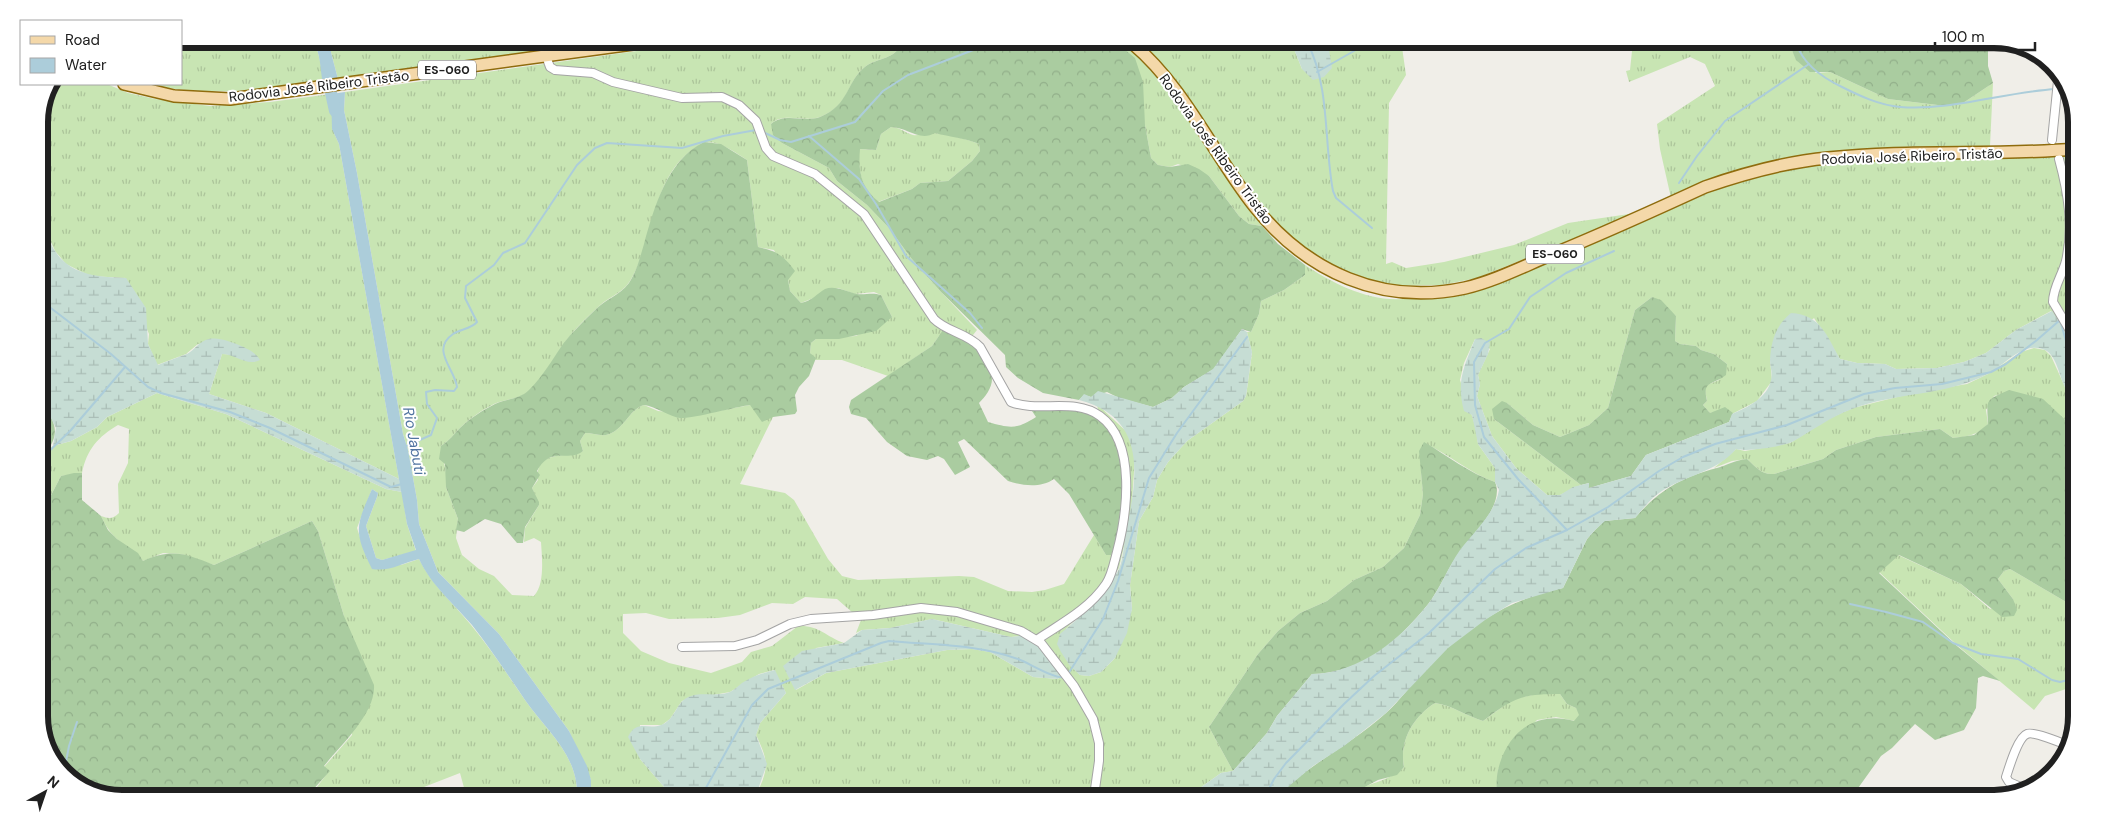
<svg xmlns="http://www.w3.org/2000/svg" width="2115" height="837" viewBox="0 0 2115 837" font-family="'DM Sans',sans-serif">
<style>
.grass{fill:url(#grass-tufts);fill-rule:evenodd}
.forest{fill:url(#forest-crowns);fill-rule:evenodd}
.wetland{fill:url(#wetland-marsh)}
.water{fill:#accdda}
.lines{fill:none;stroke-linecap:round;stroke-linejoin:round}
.stream{stroke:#accdda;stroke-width:2}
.river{stroke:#accdda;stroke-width:12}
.minor-casing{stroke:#a4a4a4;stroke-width:10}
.primary-casing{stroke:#8f6c0d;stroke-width:14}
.minor{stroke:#fff;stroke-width:8}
.primary{stroke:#f4d8a9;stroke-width:11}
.labels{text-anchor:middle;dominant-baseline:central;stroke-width:4;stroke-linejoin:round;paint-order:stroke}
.shield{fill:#fff;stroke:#636363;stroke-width:1}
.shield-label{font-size:12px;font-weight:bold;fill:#202020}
.street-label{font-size:14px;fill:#202020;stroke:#fff}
.water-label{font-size:15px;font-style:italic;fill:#5174a1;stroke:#fff}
.rim{fill:none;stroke:#202020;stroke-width:6}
</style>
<defs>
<pattern id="grass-tufts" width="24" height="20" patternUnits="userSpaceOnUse" patternTransform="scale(1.25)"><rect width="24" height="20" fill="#c8e5b3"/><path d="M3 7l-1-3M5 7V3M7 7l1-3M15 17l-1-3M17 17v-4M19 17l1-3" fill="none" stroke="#acc49a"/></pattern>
<pattern id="forest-crowns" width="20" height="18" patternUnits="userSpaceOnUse" patternTransform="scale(1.25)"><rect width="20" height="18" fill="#aacca0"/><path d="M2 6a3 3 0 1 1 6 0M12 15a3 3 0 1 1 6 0" fill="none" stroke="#92af8a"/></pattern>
<pattern id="wetland-marsh" width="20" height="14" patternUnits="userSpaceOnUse" patternTransform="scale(1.25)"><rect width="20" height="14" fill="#c6ddd4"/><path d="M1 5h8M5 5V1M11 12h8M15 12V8" fill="none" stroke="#aabdb6"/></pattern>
</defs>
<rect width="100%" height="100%" fill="#f0eee8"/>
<g class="grass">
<path d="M1789,43L1790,49L1816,73L1830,72L1888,99L1946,106L1963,103L1993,83L1990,146L1891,147L1789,157L1742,168L1671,198L1660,149L1657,124L1715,86L1705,64L1690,57L1629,82L1626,71L1630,70L1632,51L1637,44Z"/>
<path d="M687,44H901C895,59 878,58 866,66C846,81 851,105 820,117C804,123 784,111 771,124L782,143L829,168L837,181L867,205L889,228L911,258L941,292L977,330L969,340L939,336L932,346L888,376L842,360H815L810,353L811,343L816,339L856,336L892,317L881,295L874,292L855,294L838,288L801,303L790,291L788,280L774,250L758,247L747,160C734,152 714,136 699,145C650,174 656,238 630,281C621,295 607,297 596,309C584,320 572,332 563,345C552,361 543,377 529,391C520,399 505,399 494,404C482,410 469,419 460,428C453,435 450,440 441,446L447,478L446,487L458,519L456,538L462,555L479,569L494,576L512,595L534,596C545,584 542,558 541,542L534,538L524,542L525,528L539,505L532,488L538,480C534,449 566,459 583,451L580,441L585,433C592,433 599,436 606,435C624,431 628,410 644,405L658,411L668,412L681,418L750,405L773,417L740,484L785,493L794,500L828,559L842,576L858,580L959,576L974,577L1008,591L1032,592L1045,590L1064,584L1094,535L1106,555L1116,542L1117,521L1097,404L1128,433L1135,458L1131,516L1119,568L1098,596L1066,629L1068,662L1080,675L1089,676L1101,672L1115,658L1132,609L1130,585L1139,521L1153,497L1157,480L1168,462L1187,441L1243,401L1246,396L1252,353L1247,332H1251L1259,314L1261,301L1284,290L1305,275V265C1332,283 1369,302 1403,299C1412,299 1421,297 1430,296L1606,237L1745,177L1766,172L1841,161L2076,154L2074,351L2067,333L2051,311L2016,330L1986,353L1964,362L1937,368L1896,369L1885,364L1857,363L1840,359L1814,318L1770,359L1772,381L1757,401L1732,414L1720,411L1710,413L1703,405L1707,401L1705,390L1707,385L1719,380L1727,364L1714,354L1701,350L1696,346L1680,344L1675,341L1676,316L1652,297L1635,310L1608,408L1589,425L1560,437L1533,425L1507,403L1494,419L1581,485L1560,495H1547L1516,468L1492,436L1477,396L1480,384L1478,375L1490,349L1475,339L1464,363L1460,380L1476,428L1478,444L1495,468V482C1469,473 1449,454 1424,443L1421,472L1423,494L1420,515L1404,548L1383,567L1354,580L1327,601L1300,613L1278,631L1258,654L1209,727L1233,771L1221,773L1200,788L1193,796L756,795C769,768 769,762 756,735L760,723L786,693L774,670L759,674L730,692L708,696L699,695L682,701L670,719L662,725H640V759L671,795H591V780L569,731L499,634L438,572L419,524L417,500L408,450L403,434L357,173L344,110L345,92ZM805,597L837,599L861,620L856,633L862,630L890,628L932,619L1011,637L1027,635L1061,676L1058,679L1033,677L990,652L972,649L947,650L826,673L796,690L816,648L844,643C825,636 819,625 798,626L772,646L751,652L742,662L711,673L669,663L641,651L623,633V614L646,613L669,619L718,618L740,615L772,603L793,604Z"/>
<path d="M1118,44C1151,44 1238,195 1262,226L1249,224L1239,216L1209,176L1178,164L1170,167L1158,165L1151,158L1145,125L1123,49Z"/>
<path d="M1143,44H1292L1302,69L1329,50L1325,44H1430L1402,47L1406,75L1389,103L1386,264L1392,262L1406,268L1444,262L1514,245L1568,223L1629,214L1633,215L1477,278L1442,285L1379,286L1313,259L1262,210L1178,83Z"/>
<path d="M181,45H316L325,81C267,89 207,98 149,84H181Z"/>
<path d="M329,45H588L338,79Z"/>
<path d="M54,84H107L128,93L155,99L210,106L270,102L331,94L334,133L339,144L399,479L266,413L209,394L222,354C234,354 244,361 256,362L198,344L186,354L157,365L148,344L149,334L126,278L90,276L66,264L55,251L39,215V117Z"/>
<path d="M891,127C900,127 905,133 913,135C919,136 927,133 933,133C942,133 971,140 979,144L980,151L972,161L948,181L920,183L912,189L878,202C861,187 858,171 859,149L876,150L881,134Z"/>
<path d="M2034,348L2045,350L2051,356L2065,387L2074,399V428L2067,420L2001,394L1994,396L1986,410L1988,424C1979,435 1966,437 1953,438L1940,429L1876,437L1836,450L1823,459L1774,474C1761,475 1756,467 1747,459L1732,461L1714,468L1736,449L1745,451L1790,443L1830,418L1853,408L1913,393L1967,384L1988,374L2021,352Z"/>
<path d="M157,393L226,414L386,489L402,492L407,524L416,551L382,560L376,558L366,526L377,497L378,493L372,489L357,528L367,559L401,565L419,559C432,585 453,603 471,625C491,649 507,674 525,700C546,730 578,755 577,795H466L460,773L424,787L421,795L319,794L314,791L329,771L324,767L352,735L344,616L318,531L312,521L214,565L181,554L163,553L143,561C136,551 127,548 118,540C110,533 105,525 101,516C109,519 113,519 119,513L118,484L128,463L129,429L118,425C98,437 87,449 82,473L61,476L47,503L39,513V460L53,446L71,441L97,427L107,417Z"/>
<path d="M1898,555L1961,584L1990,609L2013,599L1998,579L2004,571L2010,569L2073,606L2072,687L2045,696L2034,710L1958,646L1879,572Z"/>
<path d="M1537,694H1560L1567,704L1576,708L1580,715L1575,721L1556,717L1537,720L1504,757L1498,770L1496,797H1346C1363,783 1390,782 1404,767C1399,741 1413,717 1435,703C1452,705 1466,716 1483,721L1513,699Z"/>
</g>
<g class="forest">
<path d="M1789,43H1988V66L1993,83L1963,103L1946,106L1888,99L1830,72H1810L1796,60Z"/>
<path d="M901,44H1118L1135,58L1143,82L1145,125L1151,158L1158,165L1170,167L1188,164L1199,169L1209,176L1239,216L1249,224L1262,226L1278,244L1305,265V275L1284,290L1261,301L1259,314L1251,332L1242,329L1214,369L1184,387L1172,398L1153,407L1119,398L1107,392L1091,397L1084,395L1079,400L1043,393L1018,378L1006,367L1005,355L941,292L911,258L889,228L867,205L837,181L829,168L782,143L773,135L771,124C785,112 804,123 820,117C850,105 846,81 866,66C878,58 895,59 901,44ZM891,127C907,127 919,142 935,133C950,137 965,138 979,144L980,151L972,161L948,181L920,183L912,189L879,202C861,187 858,172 860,149L876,150L881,134Z"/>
<path d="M704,142L721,144L747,160L758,247C777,251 783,255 795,271L788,280L790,291L801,303C814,300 816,294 825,289C835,285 847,292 857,294C866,295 872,292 881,295L892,317L876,331L839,339H816L811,343L810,353L816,358L809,376L799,387L795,395L797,411L795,414L773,417L762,422L750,405C735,407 692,419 680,418C671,417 654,406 644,405C628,410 624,431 606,435C599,436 592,433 585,433L580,441L583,451C568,463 551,445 537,471L540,475L532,488L539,502V505L525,527L523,543H517L501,524L485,519L464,532L456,530L458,519L446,487L445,464L439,459L441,446C450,440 453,435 460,428C469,419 483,410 495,404C506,399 520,399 529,390C543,376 552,360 563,344C572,332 583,322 594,311C605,299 619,296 629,283C637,271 640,257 644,244C654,208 667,160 704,142Z"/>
<path d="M1652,297L1661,300L1676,316L1675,341L1680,344L1696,346L1701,350L1714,354L1727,364L1726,375C1712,386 1702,380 1707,401L1703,405L1710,413L1725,407L1733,413L1729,422L1646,455L1631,476L1589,488V483L1581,485L1494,419L1492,409L1502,401L1507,403L1533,425L1560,437L1589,425L1608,408L1635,310Z"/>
<path d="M943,330C964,329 992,358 992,379C992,388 985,397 979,403L988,422C1010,428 1016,430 1036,417L1028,405L1060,403L1096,417L1110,429L1120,456L1123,487L1116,542L1111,555H1106L1069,494L1054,479C1041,488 1023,486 1008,481L964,439L958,442L970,467L955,475L944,459L938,456L927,460L907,456L887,442L866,418L851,414L849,407L851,400L932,346Z"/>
<path d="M39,388C48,421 70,429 39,460Z"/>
<path d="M2009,390L2043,399L2074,428L2073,606L2010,569L2004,571L1998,579L2013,599L2017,610L2014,616L2002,617L1961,584L1899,555L1879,573L1957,646L2000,681L1983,676L1978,678L1976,708L1964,730L1935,740L1915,724L1892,748L1881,756L1856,791L1839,798L1496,797C1497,788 1496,778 1498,770C1507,732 1536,710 1574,721L1579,715L1576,708L1567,704L1560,694C1520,694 1514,698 1483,721C1466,716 1452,705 1435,703C1413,717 1399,741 1404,767L1397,775L1378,780L1346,797H1276C1309,764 1352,744 1386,713C1400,701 1411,684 1424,671C1465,628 1505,600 1563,588L1587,539L1595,530L1604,521L1635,518C1659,490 1682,477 1717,468C1728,465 1735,460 1747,459C1756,467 1761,475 1774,474L1823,459L1836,450L1876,437L1940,429L1953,438L1974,435L1988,424C1987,399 1984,401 2009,390Z"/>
<path d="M1424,442C1448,456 1469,473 1495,482C1505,505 1473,534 1461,550C1448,567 1441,587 1429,603C1414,622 1392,645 1370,658C1353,667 1332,674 1312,674L1277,716L1267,733L1233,771L1209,727L1258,654L1278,631L1300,613L1327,601L1354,580L1383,567L1404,548L1420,515L1423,494L1419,451Z"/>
<path d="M74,473H82V500L101,516L108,530L117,539L138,553L143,561C172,548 186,554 214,565L312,521L318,531L344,616L374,685C376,713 341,745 324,766L330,771L309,794H95L56,766L39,721V513L47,503L61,476Z"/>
</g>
<g class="wetland">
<path d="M1292,44H1325L1329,50L1332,68L1324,77L1313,80L1302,69Z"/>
<path d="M39,215C45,226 48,241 55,251C71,276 100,277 126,278L146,308L148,344L158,365C167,361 177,358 187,354C195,350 199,341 209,339C220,336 256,349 260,360C247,367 235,354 222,354L209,394L266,413L399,479L402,492L386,489L226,414L157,393L107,417L97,427L71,441L53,446L56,428L43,402L39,388Z"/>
<path d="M2052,311L2067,333L2074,351V399C2071,395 2067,391 2065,387C2059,376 2057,356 2045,350C2023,340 2004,366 1988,374C1946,396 1896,392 1852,409C1830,417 1812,431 1792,442C1780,447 1748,452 1736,449C1716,473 1684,475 1659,493C1650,499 1643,509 1635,518L1605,521L1595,530L1587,539L1563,588L1512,603L1485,620L1448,648L1386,713L1344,746L1313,766L1276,797L1193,796L1200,788L1221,773L1233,771L1267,733L1277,716L1312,674C1360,673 1401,639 1429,603C1441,587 1448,567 1460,550C1474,532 1495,513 1499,490L1495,482V468L1478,444L1472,415L1464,411C1456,381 1464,367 1475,339L1481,338L1490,343L1488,354L1478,375L1480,384L1477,396L1492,436L1516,468L1547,495H1560L1573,487L1589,483V488L1631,476L1646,455L1729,422L1732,414C1747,408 1768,397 1771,380C1773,374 1770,366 1770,360C1771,341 1776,325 1791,313C1821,315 1827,336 1840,359L1857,363L1885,364L1896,369L1937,368L1964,362L1986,353L2016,330Z"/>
<path d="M1242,329L1247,332L1252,352L1246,396L1243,401L1187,441L1168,462L1157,480L1153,497L1139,521L1130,585L1132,609L1127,633L1115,658L1101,672L1089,676L1080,675L1070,666L1061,652L1057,644L1060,634C1079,619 1108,590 1119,569C1124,557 1124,540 1127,527C1138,474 1146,417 1079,400L1084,394L1091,397L1098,391L1153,407L1172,398L1184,387L1213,369Z"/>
<path d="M932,619L1011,637L1027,635L1060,667L1061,676L1058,679L1033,677L990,652L972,649L947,650L826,673L795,690L783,666L802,651L844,643L862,630L890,628Z"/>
<path d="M775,670L786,693L760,723L756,735L767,764L756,795H671L640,759L628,737C637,719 647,730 661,725C676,720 676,700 691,696C703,692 717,697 730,692C734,690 738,686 742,683C753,676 763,673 775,670Z"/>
</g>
<g class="water">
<path d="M316,45H329L338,79L325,81Z"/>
<path d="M345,92L344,110L357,173L403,434L408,450L417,500L419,524L438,572L499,634L569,731L587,766L591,780V795H577C578,755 546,730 525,700C507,674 491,649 472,625C453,603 431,585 419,559C403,563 389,572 372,569C353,531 356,526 372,489L378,493L377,497L366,526L376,558L382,560L416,550L407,524L339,144L332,129L331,94Z"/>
</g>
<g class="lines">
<g class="stream">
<path d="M1796,43C1803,64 1823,78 1842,87C1860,96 1879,105 1900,107C1952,111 2004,92 2056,89"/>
<path d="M1308,44C1330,87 1324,144 1333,191L1336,198L1372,228"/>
<path d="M1317,72L1361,47L1370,44"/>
<path d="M763,132L780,140L791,142L855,122L883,91L908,75L989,44"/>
<path d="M809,136L859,179L876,204L906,256L970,313L982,328"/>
<path d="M1679,183L1697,156L1725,121L1809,64"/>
<path d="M39,299L111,354L148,387L161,393L230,412L270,428L391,487L402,484"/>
<path d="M2065,315L2075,287"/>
<path d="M2060,320L2074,369"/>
<path d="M404,447L431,435L437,418L427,404L426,392L435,390L454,391L457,387C455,369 430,350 453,334C460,329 471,329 477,322L465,298L466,286L494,265L503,253L525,243L577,165L595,148L607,143L682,148L723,136L756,130"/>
<path d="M39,461L71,430L125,367"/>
<path d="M1567,530L1518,479L1484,437L1475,405L1474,362L1485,343L1509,329L1530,297L1566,273L1614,251"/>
<path d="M1850,604L1886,612L1923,622L1953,643L1981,654L2018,659L2052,680L2060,682L2072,679"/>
<path d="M1068,674L1103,619L1118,581L1149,478L1177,433L1247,337"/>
<path d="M64,772L69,746L77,722"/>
<path d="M702,795L752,705L768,689L881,643L889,641C932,645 978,644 1018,659C1029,663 1056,680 1064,677"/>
<path d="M1265,797L1274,779L1286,763L1344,704L1374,676L1429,633L1495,569L1526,548L1567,530L1608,507L1659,471L1683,457L1715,444L1787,425L1864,394L1895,388L1942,384L1991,372L2006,364L2037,340L2060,320"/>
</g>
<path class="river" d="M324,45L328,79L335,111"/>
<defs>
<g id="minor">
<path d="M546,56L550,67L555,70L593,73L613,82L682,98L722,97L739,105L756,121L766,148L773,156L815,174L864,214L934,319C947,332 967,333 980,347L1011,402C1039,413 1074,397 1100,416C1137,443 1127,514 1117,552C1114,563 1112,575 1106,584C1089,609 1062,623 1038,639"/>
<path d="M2052,140L2059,71"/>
<path d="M2059,159C2068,192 2074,227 2066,261C2063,274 2053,287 2053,302L2075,339"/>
<path d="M682,647L735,646L757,640L790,624L811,619L873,615L921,608L957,612L1021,631L1041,643L1074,686L1093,719L1099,743V761L1094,796"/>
<path d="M2023,788L2009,782L2006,777C2009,768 2018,737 2027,734C2033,731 2062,743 2069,746"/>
<path d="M1846,798L1848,795L1854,798"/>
</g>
<g id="primary">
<path d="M1133,44C1185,88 1213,154 1255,207C1307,272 1382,306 1465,288C1495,281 1524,266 1553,254C1604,233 1655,210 1705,187C1745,173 1785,162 1828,158C1910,149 1993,156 2076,149"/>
<path d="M124,84L174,96L230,99L633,44"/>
</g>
</defs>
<use href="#minor" class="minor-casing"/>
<use href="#primary" class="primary-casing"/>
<use href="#minor" class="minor"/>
<use href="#primary" class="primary"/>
</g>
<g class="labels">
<g class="shield">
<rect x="418" y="60.5" width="58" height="19" rx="4"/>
<rect x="1526" y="244.5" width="58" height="19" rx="4"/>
</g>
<g class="shield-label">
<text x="447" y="70">ES-060</text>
<text x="1555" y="254">ES-060</text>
</g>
<g class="street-label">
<text transform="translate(319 86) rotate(-7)">Rodovia José Ribeiro Tristão</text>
<text transform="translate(1216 149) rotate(54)">Rodovia José Ribeiro Tristão</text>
<text transform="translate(1912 156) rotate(-2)">Rodovia José Ribeiro Tristão</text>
</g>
<g class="water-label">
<text transform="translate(414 441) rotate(80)">Rio Jabuti</text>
</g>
</g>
<path d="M0 0H2115V837H0ZM122 48H1994A74 74 0 0 1 2068 122V716A74 74 0 0 1 1994 790H122A74 74 0 0 1 48 716V122A74 74 0 0 1 122 48Z" fill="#fff" fill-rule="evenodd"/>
<path class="rim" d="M122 48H1994A74 74 0 0 1 2068 122V716A74 74 0 0 1 1994 790H122A74 74 0 0 1 48 716V122A74 74 0 0 1 122 48Z"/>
<rect x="20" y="20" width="162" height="65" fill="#ffffff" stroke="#a6a6a6"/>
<rect x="30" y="36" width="25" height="8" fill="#f4d8a9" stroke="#a6a6a6"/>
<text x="65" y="45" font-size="15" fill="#202020">Road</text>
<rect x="30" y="58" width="25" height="15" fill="#accdda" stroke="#a6a6a6"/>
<text x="65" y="70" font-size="15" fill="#202020">Water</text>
<g transform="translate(45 792) rotate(40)" stroke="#ffffff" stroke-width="4" paint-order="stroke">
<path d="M0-4L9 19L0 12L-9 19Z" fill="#202020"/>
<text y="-8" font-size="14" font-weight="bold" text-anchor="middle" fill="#202020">N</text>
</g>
<path d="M1935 42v8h100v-8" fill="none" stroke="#202020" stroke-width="2.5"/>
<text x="1942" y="42" font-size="15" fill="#202020" stroke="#ffffff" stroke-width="4" paint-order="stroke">100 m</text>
</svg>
